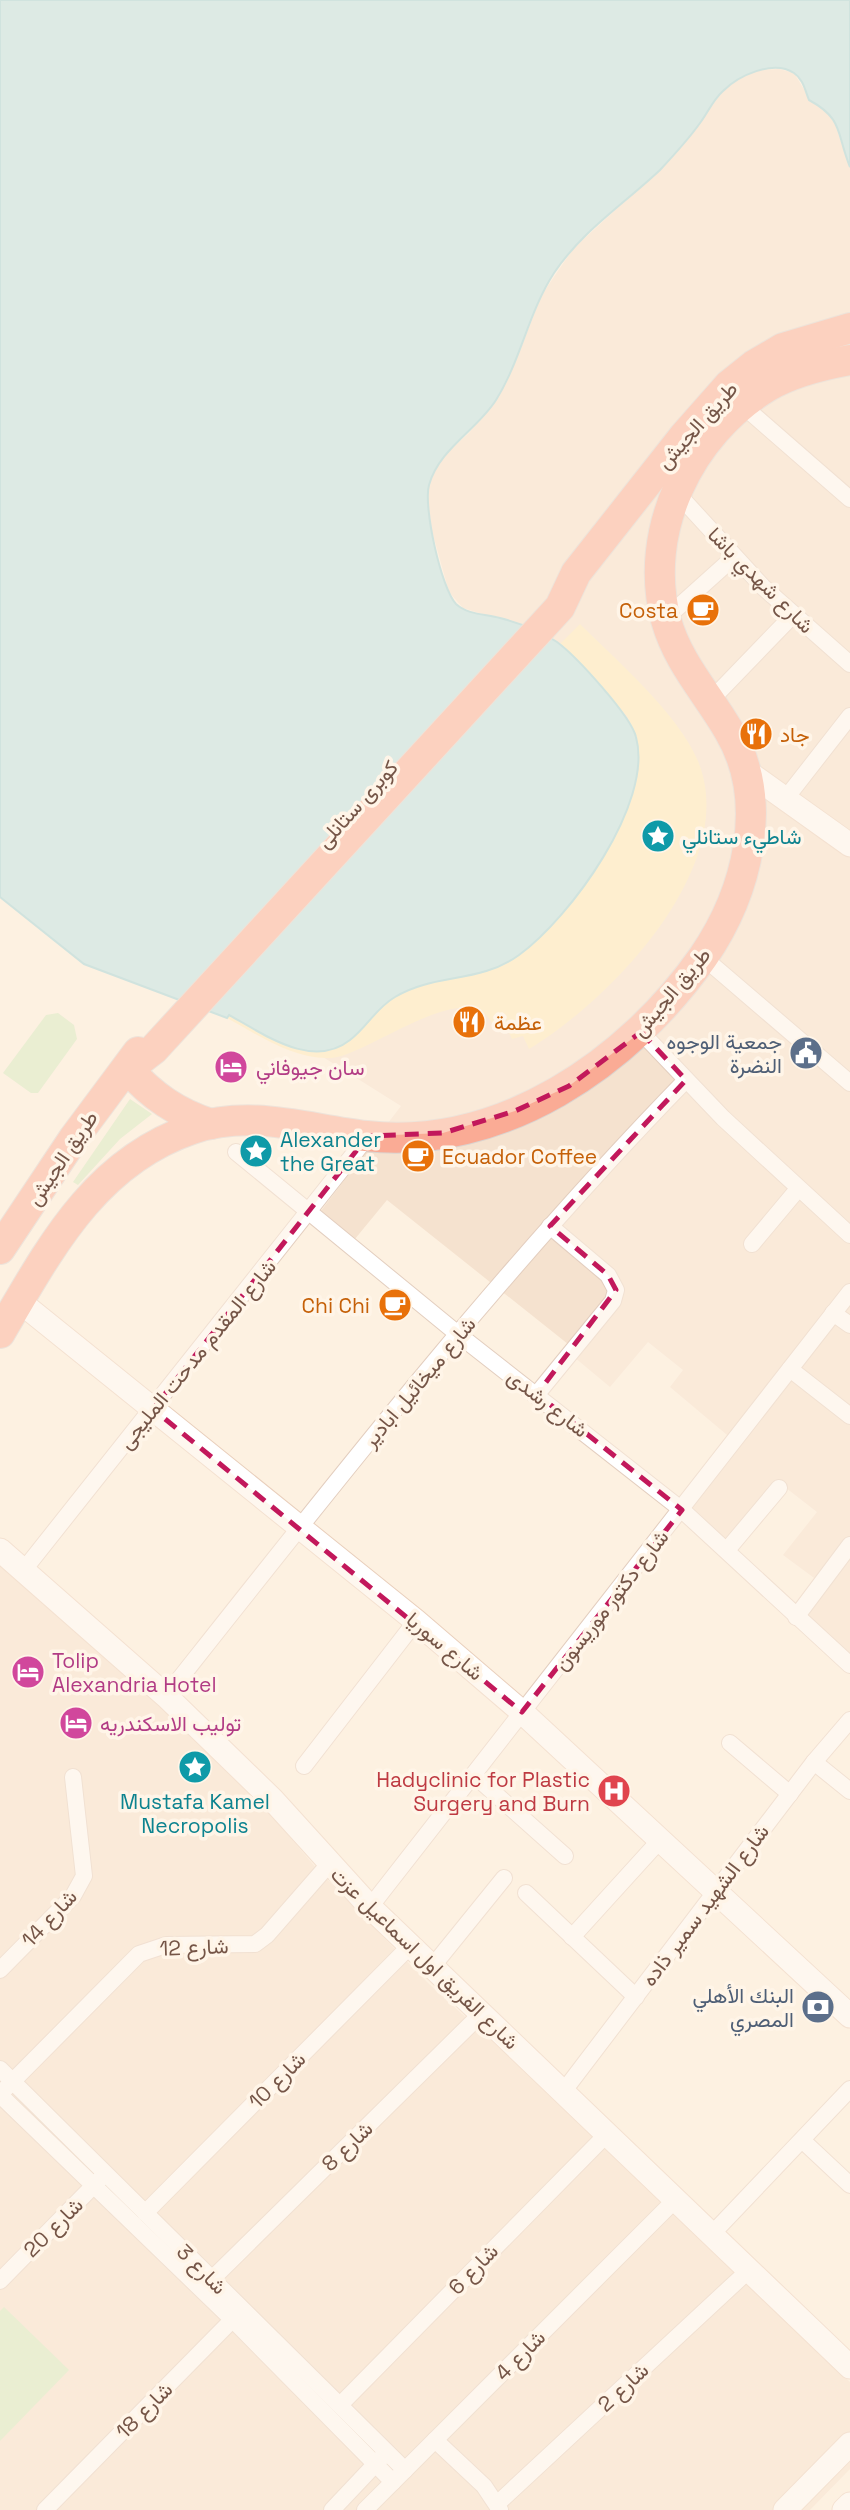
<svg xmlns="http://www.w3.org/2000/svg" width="850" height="2510" viewBox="0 0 850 2510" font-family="'Space Grotesk',Vazirmatn,sans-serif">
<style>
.residential{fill:#f5e2cf}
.green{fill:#d3ebbf}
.sand{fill:#feecb9}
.water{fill:#b5e2e7;stroke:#9ad2d9;stroke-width:2}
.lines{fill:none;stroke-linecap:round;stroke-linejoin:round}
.street-casing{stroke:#e3cebf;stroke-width:18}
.secondary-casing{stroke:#e9cfbc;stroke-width:25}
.highway-casing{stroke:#dbd3cf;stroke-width:32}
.street{stroke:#fff;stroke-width:16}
.secondary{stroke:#fff;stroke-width:23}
.highway{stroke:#faab95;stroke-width:30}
.marked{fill:none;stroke:#c2185b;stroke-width:5;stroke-dasharray:14 9;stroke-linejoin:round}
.labels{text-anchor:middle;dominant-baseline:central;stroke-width:7;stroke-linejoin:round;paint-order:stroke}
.street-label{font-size:21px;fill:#755547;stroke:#fff5e8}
.food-label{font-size:21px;fill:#c56008;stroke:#fff5e8;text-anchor:start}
.culture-label{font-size:21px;fill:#0d838f;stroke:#fff5e8;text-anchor:start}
.service-label{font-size:21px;fill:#4e5e75;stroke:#fff5e8;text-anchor:end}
.hotel-label{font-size:21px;fill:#b23c85;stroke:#fff5e8;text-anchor:start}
.health-label{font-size:21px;fill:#be3a42;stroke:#fff5e8;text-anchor:end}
</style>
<rect width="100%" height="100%" fill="#fdf1e1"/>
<g class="residential">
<path d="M779,69L794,73L811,101L831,113L850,167V1662L801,1619L825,1586L783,1555L817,1512L781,1484L727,1543L689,1508L739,1445L670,1387L683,1370L648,1342L610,1387L574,1357L578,1352L387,1200L350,1245L317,1216L401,1106L315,1052L564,909L485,615L463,608L449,592L427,513V492L434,472L445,454L468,434L494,403L521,348L541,296L573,249L672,158L724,90L742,77L760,70Z"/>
<path d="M0,1564L231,1768L317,1869L429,1984L616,2154L850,2382V2469L810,2510H0Z"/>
</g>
<g class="green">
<path d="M58,1013L74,1025L77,1039L38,1093H31L3,1073L46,1015Z"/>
<path d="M130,1099L152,1114L120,1139L78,1185L73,1182Z"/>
<path d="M4,2307L69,2370L0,2441V2311Z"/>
</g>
<path class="sand" d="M580,624C618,662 677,712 698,761C741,865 611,1000 529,1049L523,1036L512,1039L505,1025L493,1026C472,971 368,1056 331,1058C294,1060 258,1035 227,1018L228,1015L293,1048C306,1044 351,1037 360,1031C365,1027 369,1019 373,1014C384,1003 398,994 413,988C447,975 482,980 514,959C563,926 632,826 639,767C641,749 635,731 627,716L560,644Z"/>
<path class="water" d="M0,0H850V167C836,133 844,119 809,100C805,90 803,79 794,73C773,59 738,76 723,91C713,100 708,112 700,123C688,140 674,155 660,170C624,204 582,231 554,273C528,313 521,360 496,400C477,430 439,449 429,485C423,506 441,588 456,604C468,615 486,614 500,618C519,623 541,631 557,642C576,656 631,716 636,737C654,803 570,918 519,955C479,984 434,973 395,997C376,1008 367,1027 350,1040C312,1070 264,1034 229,1015L227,1018L84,964L0,897Z"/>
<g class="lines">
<defs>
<g id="street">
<path d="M741,404L850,499"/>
<path d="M676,492L763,587L850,664"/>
<path d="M666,618L734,557"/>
<path d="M709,702L793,615"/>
<path d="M786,798L850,716"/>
<path d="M703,957L850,1083"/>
<path d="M641,1032L723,1118L850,1235"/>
<path d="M236,1152L459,1335L682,1510L850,1665"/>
<path d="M752,1244L798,1189"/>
<path d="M833,1313L850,1325"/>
<path d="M790,1369L850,1416"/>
<path d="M537,1394L613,1301L616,1290L608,1275L550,1226"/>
<path d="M727,1550L779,1488"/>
<path d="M23,1571L368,1136"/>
<path d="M796,1617L850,1545"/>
<path d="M166,1696C332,1486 499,1272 686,1080"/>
<path d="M730,1743L790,1794"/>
<path d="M814,1762L850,1791"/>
<path d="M304,1766L416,1621"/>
<path d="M474,1775L565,1856"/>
<path d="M526,1893L636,1997"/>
<path d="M370,1907L850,1292"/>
<path d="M572,1937L661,1839"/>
<path d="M432,1967L504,1878"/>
<path d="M0,1970L73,1896L84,1876L73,1777"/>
<path d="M0,2069L405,2470"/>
<path d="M5,2089L139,1954L166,1945L255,1944L267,1935L329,1864"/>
<path d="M563,2092L814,1762L850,1720"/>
<path d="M0,2095L233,2320L393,2482"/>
<path d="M802,2140L850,2185"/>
<path d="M145,2213L410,1946"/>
<path d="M712,2234L850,2089"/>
<path d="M212,2279L481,2014"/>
<path d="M0,2281L101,2178"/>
<path d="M340,2405L607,2134"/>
<path d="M435,2440L484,2486L500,2510"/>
<path d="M497,2504L749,2270"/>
<path d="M45,2510L239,2313"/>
<path d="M332,2510L383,2456"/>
<path d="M365,2510L676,2199"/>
</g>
<g id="secondary">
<path d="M745,770L850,845"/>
<path d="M19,1301L416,1621L522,1712L850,2016"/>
<path d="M0,1550L166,1696L272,1799L370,1907L850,2367"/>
<path d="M785,2510L850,2444"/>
<path d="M844,2510L850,2504"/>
</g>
<g id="highway">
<path d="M128,1069L154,1049L560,607L576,573L684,436L729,385L754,365L783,348L850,328"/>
<path d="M128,1069C152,1096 177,1113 211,1124"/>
<path d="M0,1249L74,1138L138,1052"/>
<path d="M0,1333C49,1250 94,1162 192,1129C252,1109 306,1129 366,1136C501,1151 629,1063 703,957C747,893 771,802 729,731C707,693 678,663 666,620C642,531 690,434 767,387C792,372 822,365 850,360"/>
</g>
</defs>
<use href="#street" class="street-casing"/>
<use href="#secondary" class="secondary-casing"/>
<use href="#highway" class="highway-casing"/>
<use href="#street" class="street"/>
<use href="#secondary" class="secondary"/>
<use href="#highway" class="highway"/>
</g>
<path d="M0 0H850V2510H0ZM641,1032L686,1080L550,1226L608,1275L616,1290L537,1394L682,1510L522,1712L153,1409L368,1136L443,1133L515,1111L569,1086Z" fill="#fdf1e1" fill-opacity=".55" fill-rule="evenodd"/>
<path class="marked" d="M641,1032L686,1080L550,1226L608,1275L616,1290L537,1394L682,1510L522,1712L153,1409L368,1136L443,1133L515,1111L569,1086Z"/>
<defs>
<symbol id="cafe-disc" viewBox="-11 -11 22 22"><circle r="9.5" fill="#e8710a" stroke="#fff5e8"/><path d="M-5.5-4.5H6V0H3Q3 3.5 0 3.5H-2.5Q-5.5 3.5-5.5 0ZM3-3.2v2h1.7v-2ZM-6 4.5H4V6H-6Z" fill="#fff"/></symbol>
<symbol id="restaurant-disc" viewBox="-11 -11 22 22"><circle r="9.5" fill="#e8710a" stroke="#fff5e8"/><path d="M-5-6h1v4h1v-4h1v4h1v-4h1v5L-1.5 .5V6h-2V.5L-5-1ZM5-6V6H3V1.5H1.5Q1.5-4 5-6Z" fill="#fff"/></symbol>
<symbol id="sight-disc" viewBox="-11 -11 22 22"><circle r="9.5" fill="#0f9aa8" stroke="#fff5e8"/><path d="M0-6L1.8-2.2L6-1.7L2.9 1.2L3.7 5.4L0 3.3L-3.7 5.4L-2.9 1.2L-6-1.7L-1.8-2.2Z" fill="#fff"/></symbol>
<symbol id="civic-disc" viewBox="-11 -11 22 22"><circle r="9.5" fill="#5c6f8a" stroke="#fff5e8"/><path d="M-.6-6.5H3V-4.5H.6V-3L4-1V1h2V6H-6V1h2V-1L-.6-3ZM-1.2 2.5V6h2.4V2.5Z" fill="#fff"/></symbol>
<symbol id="hotel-disc" viewBox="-11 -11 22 22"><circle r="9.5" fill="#d1479c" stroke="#fff5e8"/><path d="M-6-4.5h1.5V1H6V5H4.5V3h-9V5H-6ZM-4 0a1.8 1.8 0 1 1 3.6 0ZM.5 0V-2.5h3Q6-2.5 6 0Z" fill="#fff"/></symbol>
<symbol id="hospital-disc" viewBox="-11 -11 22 22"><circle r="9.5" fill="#e0444e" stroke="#fff5e8"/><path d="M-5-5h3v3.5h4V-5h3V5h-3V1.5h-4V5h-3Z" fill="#fff"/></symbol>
<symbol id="bank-disc" viewBox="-11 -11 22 22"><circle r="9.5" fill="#5c6f8a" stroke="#fff5e8"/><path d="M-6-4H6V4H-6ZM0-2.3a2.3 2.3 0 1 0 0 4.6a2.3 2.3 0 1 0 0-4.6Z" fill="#fff"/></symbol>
</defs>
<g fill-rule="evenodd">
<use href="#cafe-disc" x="684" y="591" width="38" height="38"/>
<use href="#restaurant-disc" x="737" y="715" width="38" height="38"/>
<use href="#sight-disc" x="639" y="817" width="38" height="38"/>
<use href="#restaurant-disc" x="450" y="1003" width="38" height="38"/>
<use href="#civic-disc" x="787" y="1034" width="38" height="38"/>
<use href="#hotel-disc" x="212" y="1048" width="38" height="38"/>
<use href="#sight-disc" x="237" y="1132" width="38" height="38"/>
<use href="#cafe-disc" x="399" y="1137" width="38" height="38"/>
<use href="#cafe-disc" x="376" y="1286" width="38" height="38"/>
<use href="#hotel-disc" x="9" y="1653" width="38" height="38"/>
<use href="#hotel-disc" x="57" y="1704" width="38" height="38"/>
<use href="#sight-disc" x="176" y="1748" width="38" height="38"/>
<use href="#hospital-disc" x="595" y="1772" width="38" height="38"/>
<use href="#bank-disc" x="799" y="1988" width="38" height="38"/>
</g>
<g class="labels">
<g class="street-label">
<text transform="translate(697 425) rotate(-48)">طريق الجيش</text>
<text transform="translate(761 580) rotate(45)">شارع شهدي باشا</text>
<text transform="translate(357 804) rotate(-48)">كوبرى ستانلى</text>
<text transform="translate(671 992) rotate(-50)">طريق الجيش</text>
<text transform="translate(62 1158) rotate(-56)">طريق الجيش</text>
<text transform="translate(197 1354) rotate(-51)">شارع المقدم مدحت المليجى</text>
<text transform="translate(419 1382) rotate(-50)">شارع ميخائيل ابادير</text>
<text transform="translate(548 1403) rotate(38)">شارع رشدى</text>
<text transform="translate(611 1600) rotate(-52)">شارع دكتور موريسون</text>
<text transform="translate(445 1646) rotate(40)">شارع سوريا</text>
<text transform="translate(705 1905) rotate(-53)">شارع الشهيد سمير ذاده</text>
<text transform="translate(49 1918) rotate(-47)">شارع 14</text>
<text transform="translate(194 1947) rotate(-2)">شارع 12</text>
<text transform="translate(425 1958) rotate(44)">شارع الفريق اول اسماعيل عزت</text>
<text transform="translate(277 2080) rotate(-45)">شارع 10</text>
<text transform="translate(347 2146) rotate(-44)">شارع 8</text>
<text transform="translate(53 2227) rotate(-45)">شارع 20</text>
<text transform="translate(202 2269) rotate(45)">شارع 3</text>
<text transform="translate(473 2269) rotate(-46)">شارع 6</text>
<text transform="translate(520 2355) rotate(-45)">شارع 4</text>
<text transform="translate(623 2387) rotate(-43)">شارع 2</text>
<text transform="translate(144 2410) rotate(-45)">شارع 18</text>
</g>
<g class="food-label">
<text x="678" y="610" text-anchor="end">Costa</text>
<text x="780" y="734">جاد</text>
<text x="494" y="1022">عظمة</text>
<text x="442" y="1156">Ecuador Coffee</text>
<text x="370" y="1305" text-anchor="end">Chi Chi</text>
</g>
<g class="culture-label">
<text x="682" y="836">شاطيء ستانلي</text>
<text x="280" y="1139">Alexander<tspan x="280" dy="24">the Great</tspan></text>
<text x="195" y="1801" text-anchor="middle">Mustafa Kamel<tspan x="195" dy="24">Necropolis</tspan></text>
</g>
<g class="service-label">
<text x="782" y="1041">جمعية الوجوه<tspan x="782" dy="24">النضرة</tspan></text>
<text x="794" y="1995">البنك الأهلي<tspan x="794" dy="24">المصري</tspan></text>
</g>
<g class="hotel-label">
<text x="256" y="1067">سان جيوفاني</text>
<text x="52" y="1660">Tolip<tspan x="52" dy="24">Alexandria Hotel</tspan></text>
<text x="100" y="1723">توليب الاسكندريه</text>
</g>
<g class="health-label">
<text x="590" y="1779">Hadyclinic for Plastic<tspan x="590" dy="24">Surgery and Burn</tspan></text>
</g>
</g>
</svg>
